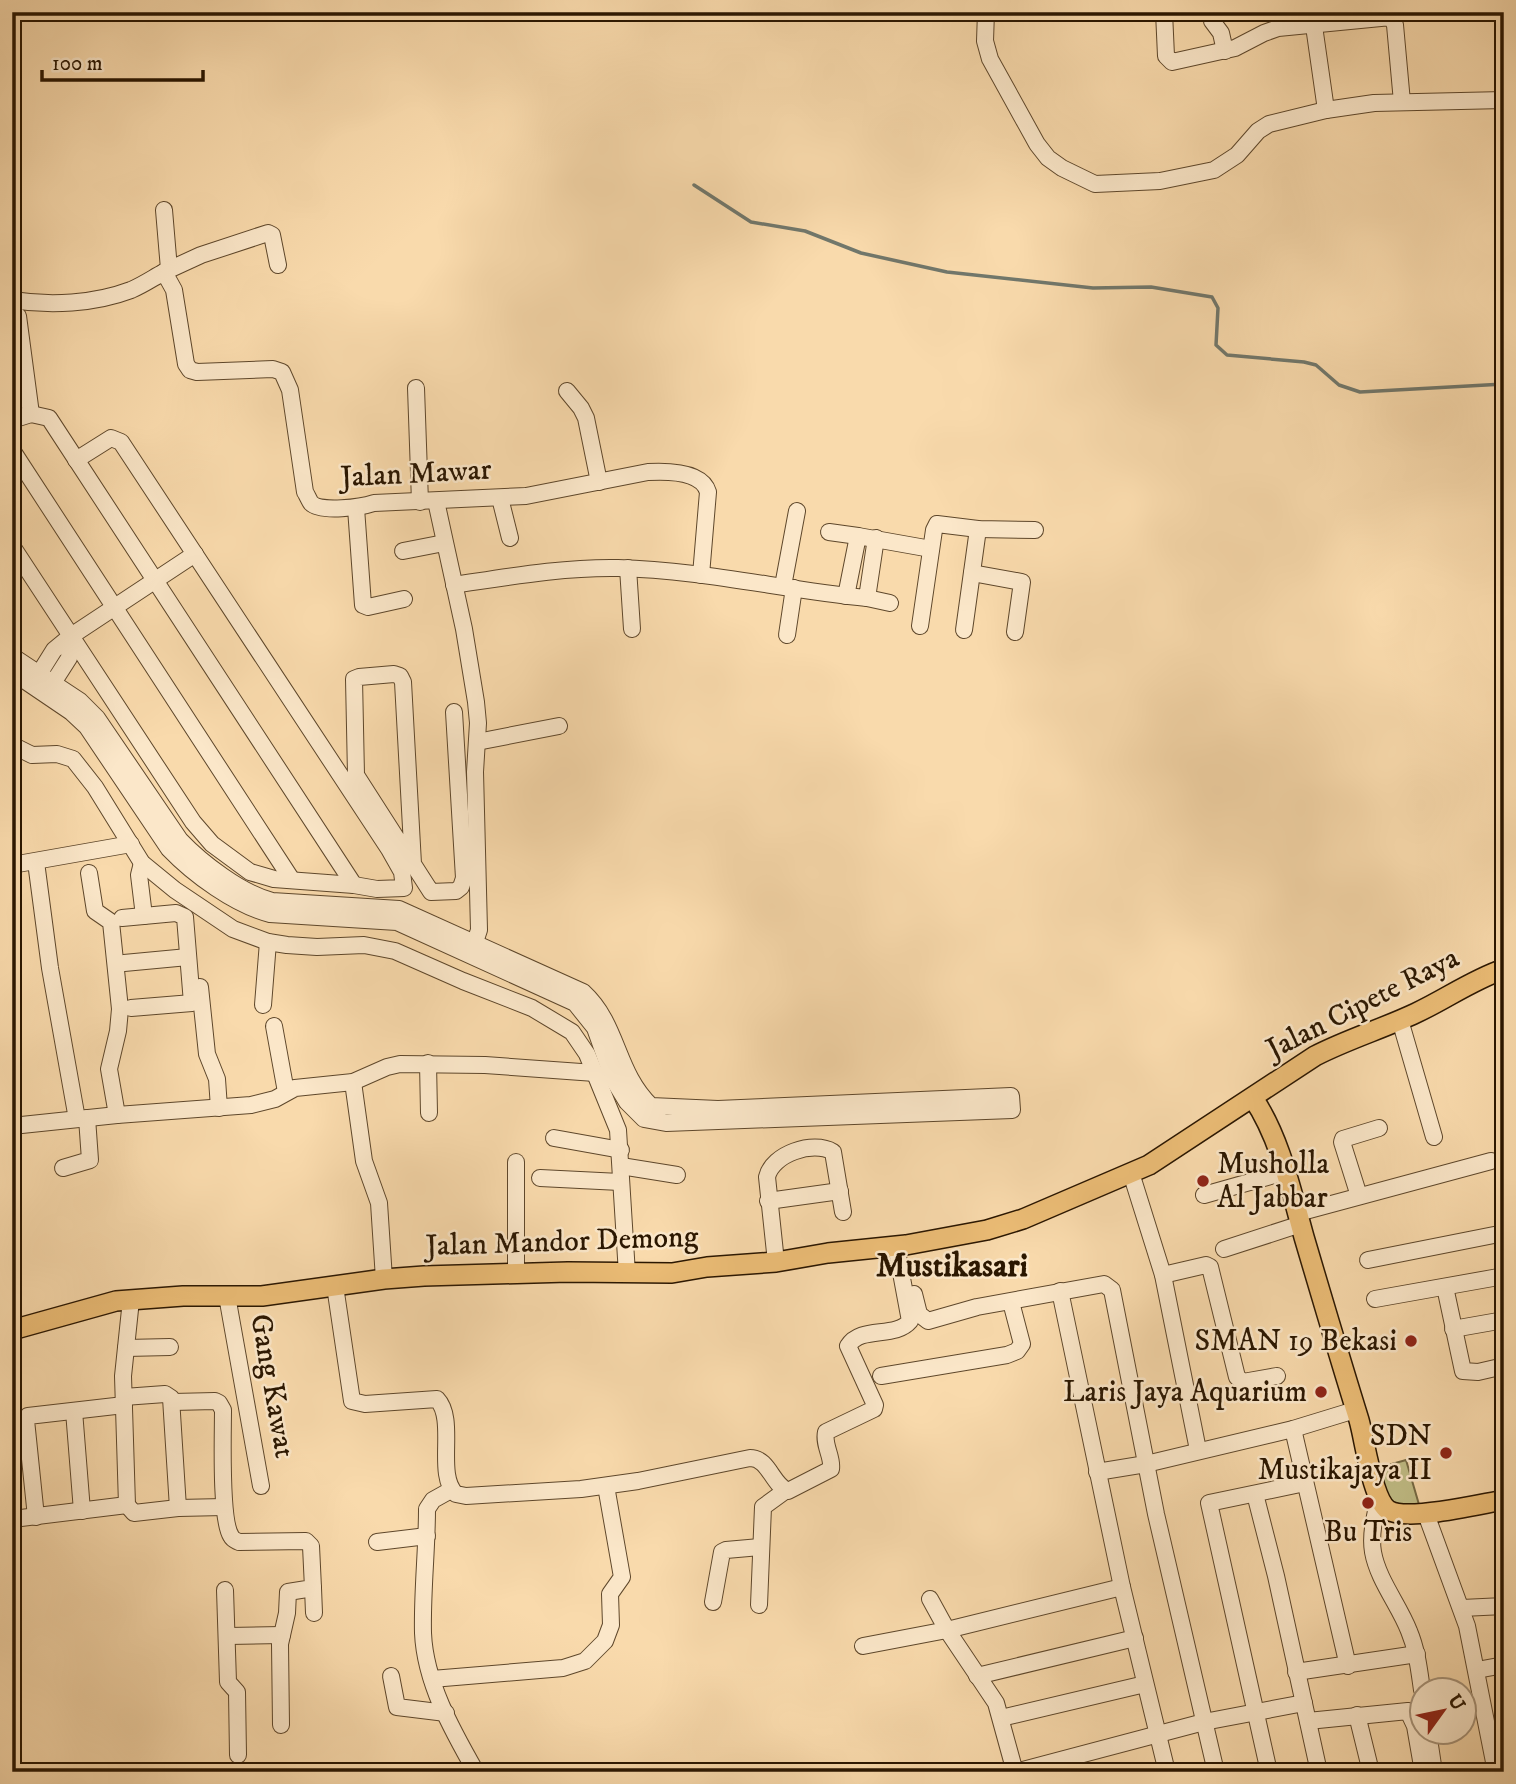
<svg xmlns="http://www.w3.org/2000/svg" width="1516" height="1784" viewBox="0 0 1516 1784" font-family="'IM FELL DW Pica',serif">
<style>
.green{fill:#c1be87;stroke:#766a44;stroke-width:2}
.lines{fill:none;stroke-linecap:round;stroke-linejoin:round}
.stream{stroke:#71776b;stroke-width:3.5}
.minor-casing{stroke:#5e472b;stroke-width:18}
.major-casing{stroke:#2a1600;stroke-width:22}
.minor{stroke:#fbe7c9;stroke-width:16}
.major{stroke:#ecbd76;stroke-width:19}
.poi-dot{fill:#8f2418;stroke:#fbe7c9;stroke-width:2.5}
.labels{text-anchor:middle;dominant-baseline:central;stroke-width:5;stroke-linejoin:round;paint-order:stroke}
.street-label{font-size:30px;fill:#2a1600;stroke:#fbe7c9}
.poi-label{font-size:30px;fill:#2a1600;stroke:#fbe7c9;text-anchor:end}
.quarter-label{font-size:33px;font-weight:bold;fill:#2a1600;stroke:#fbe7c9}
</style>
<rect width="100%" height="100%" fill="#f9daac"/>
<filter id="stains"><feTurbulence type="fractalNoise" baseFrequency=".00286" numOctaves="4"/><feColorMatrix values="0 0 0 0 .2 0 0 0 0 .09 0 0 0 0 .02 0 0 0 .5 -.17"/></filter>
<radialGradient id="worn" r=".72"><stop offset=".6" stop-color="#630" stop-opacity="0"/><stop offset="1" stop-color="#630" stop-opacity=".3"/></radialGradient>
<path class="green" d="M1406,1460L1420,1508L1390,1507L1374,1469Z"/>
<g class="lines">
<path class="stream" d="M694,185L751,222L805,231L861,253L947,272L1093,288L1151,287L1212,297L1218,308L1216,345L1227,355L1304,362L1316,365L1339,385L1360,392L1504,384"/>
<defs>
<g id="minor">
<path d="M986,12L985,41L990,59L1037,144L1048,158L1062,168L1095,184L1160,181L1214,170L1237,155L1258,131L1269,124L1326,110L1374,103L1504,100"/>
<path d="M1164,12L1166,56L1172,62L1235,48L1264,33L1278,28L1391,17L1395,25L1402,102"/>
<path d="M1212,12V21L1221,33L1225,51"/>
<path d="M1312,12L1326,110"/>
<path d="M164,210L169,269"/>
<path d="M164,272L201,255L268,233L272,235L278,265"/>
<path d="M12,300C50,306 94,304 131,290C143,285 153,278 164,272L174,290L186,364L190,370L197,372L273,369L282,372L290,390L305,492C306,493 310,502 311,503C321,513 362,507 374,503L526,496L648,472C667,471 702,471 708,492L701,575"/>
<path d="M18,316L31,414"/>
<path d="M416,388L420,502"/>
<path d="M567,391L581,408L586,418L599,482"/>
<path d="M12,420L31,414L49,418L354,885"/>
<path d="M12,450L292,880"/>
<path d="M500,498L510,538"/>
<path d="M436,501L464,629L476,702L478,723L475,772L479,930L475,942"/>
<path d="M356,508L363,605L368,607L404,599"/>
<path d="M829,532L858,536"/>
<path d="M12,546L193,822L212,844L250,872L274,879L354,885L377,889L404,888L402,872L389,849L121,442L111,438L76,460"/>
<path d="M403,551L444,543"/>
<path d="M628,568L632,629"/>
<path d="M972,573L1022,582L1015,632"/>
<path d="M454,585C508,577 563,567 618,568C702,570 784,590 867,598L876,538"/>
<path d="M783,586L797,511"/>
<path d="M846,596L858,536L931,549"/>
<path d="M867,598L890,603"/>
<path d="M920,626L934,530L937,524L978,529L1035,530"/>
<path d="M964,630L978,529"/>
<path d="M787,635L794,588"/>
<path d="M12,656L80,701L97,718L180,840C202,863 241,893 272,901L399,909L583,992C619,1025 615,1071 651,1106L718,1109L1011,1096L1012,1110L666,1123L644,1119L627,1102L613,1079L595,1028L575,1003L397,922L270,914C235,905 194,875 169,849L87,727L71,712L12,672"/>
<path d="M39,674L54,650L71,636L195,554"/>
<path d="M53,683L69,658L71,636"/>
<path d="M477,742L559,726"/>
<path d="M12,745L32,755L57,754L73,759L95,787L142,863L175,890L233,929L268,942L287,945L317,947L364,945L395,951L463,981L532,1008L572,1032L587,1054L618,1130L627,1274"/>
<path d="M36,862L50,968L77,1119"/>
<path d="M142,863L139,875L144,916"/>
<path d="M413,864L403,682L400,676L394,674L359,677L354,679L356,775L431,892L456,891L461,887L464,878L454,712"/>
<path d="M12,865L131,844"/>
<path d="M89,873L95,911L111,922L120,1009L118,1031L109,1069L117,1115"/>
<path d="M122,918L176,913L185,917L192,1003L131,1008"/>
<path d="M124,963L188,957"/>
<path d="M200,987L207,1054L217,1079L219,1108"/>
<path d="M263,1005L268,942"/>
<path d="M1400,1020L1434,1137"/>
<path d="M274,1026L286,1092"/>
<path d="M428,1063L429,1113"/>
<path d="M353,1082L364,1161L379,1203L384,1279"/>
<path d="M12,1126L117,1115L251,1105L275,1099L295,1088L353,1082L387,1067L400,1064L485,1065L595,1073"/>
<path d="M554,1138L621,1150"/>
<path d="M621,1166L677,1175"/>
<path d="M63,1168L90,1160L87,1118"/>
<path d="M1131,1173L1163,1275L1198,1450"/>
<path d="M540,1178L620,1182"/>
<path d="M1204,1195L1285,1172"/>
<path d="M1359,1196L1342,1142L1343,1139L1379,1128"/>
<path d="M768,1201L840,1191"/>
<path d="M1298,1213L1491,1161"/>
<path d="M1224,1249L1301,1224"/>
<path d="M1368,1260L1504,1233"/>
<path d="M776,1262L767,1177C772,1154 813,1140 833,1152L843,1212"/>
<path d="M516,1274V1162"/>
<path d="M1163,1275L1206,1265L1210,1267L1237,1377L1243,1382L1277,1376"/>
<path d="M335,1286L352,1401L365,1404L437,1399C457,1420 435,1475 456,1494L466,1496L581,1489L638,1481L750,1458C769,1458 772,1485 788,1491L831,1469C833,1457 823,1445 826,1432L874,1409L875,1405L848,1346C861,1325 895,1339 910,1321L896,1246"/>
<path d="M1445,1287L1463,1371L1478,1372L1504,1366"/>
<path d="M1060,1291L1122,1587L1167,1772"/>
<path d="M914,1294L919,1314L928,1321L977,1307L1104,1284L1112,1290L1156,1514L1216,1772"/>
<path d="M227,1296L261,1486"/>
<path d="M1375,1299L1504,1276"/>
<path d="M131,1300L123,1376L127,1505L134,1513L178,1508L224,1507"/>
<path d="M1453,1329L1504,1320"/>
<path d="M126,1348L170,1347"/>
<path d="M881,1376L1007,1355L1017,1351L1022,1344L1011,1302"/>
<path d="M124,1397L165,1394L171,1398L178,1508"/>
<path d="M173,1402L215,1401L219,1403L223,1410C223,1434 220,1519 231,1536C233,1540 235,1540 239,1542L306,1541L311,1546L313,1588L288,1592L287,1613L280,1644L281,1725"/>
<path d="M74,1411L82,1511"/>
<path d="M1293,1429L1348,1666"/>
<path d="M1097,1472L1146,1464L1293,1429L1355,1410"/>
<path d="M451,1490L433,1500L427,1509C427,1550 422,1592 423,1633C425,1682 452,1730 476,1772"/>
<path d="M1255,1494L1276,1576L1319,1772"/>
<path d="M1379,1498C1375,1515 1370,1535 1373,1552C1378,1580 1399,1605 1409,1631C1417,1650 1419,1669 1422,1690"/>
<path d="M1426,1514L1467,1626L1496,1772"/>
<path d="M36,1517L26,1420L28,1416L124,1405"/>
<path d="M13,1519L127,1505"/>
<path d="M377,1542L427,1536"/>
<path d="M313,1588L314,1613"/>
<path d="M225,1590L228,1682L237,1692L238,1755"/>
<path d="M930,1599L947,1630L996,1703L1015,1772"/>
<path d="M713,1602L722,1552L726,1550L760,1547"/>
<path d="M759,1605L763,1507L785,1491"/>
<path d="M1462,1608L1504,1606"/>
<path d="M228,1636L282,1635"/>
<path d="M863,1646L947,1630L1122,1587"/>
<path d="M1477,1670L1504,1665"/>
<path d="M1296,1672L1417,1654"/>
<path d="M391,1676L397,1707L446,1713"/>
<path d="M977,1676L1135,1638"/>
<path d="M432,1679L563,1668L585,1661L605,1641L611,1625L610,1594L622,1577L606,1486"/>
<path d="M1357,1715L1371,1772"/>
<path d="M1001,1718L1145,1684"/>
<path d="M1308,1721L1408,1711L1415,1726L1423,1772"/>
<path d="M1428,1732L1434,1772"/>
<path d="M1015,1772L1204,1722L1304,1703"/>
<path d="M1269,1772L1209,1503L1305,1483"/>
</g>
<g id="major">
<path d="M1253,1098C1280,1138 1291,1190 1304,1237C1322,1298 1340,1359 1359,1420C1365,1441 1372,1499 1388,1510C1407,1522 1480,1504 1504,1500"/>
<path d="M12,1330L116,1301L183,1296H262L384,1279L424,1276L568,1272L672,1273L707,1267L776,1262L828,1253L906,1245L987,1230L1023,1219L1149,1165L1315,1056C1348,1039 1382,1029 1416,1013C1446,999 1472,980 1504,969"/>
</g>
</defs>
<use href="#minor" class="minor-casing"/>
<use href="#major" class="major-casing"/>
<use href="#minor" class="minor"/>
<use href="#major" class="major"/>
</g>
<g class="poi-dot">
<circle cx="1203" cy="1181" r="7"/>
<circle cx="1411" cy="1341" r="7"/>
<circle cx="1321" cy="1392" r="7"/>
<circle cx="1446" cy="1453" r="7"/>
<circle cx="1368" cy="1503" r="7"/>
</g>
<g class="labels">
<g class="street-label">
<text transform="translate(416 474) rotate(-3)">Jalan Mawar</text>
<text transform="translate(1363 1004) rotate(-27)">Jalan Cipete Raya</text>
<text transform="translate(562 1242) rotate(-2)">Jalan Mandor Demong</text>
<text transform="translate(272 1386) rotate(80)">Gang Kawat</text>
</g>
<g class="poi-label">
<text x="1217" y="1164" text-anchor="start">Musholla<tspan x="1217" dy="34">Al Jabbar</tspan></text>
<text x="1397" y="1341">SMAN 19 Bekasi</text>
<text x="1307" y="1392">Laris Jaya Aquarium</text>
<text x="1432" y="1436">SDN<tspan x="1432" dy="34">Mustikajaya II</tspan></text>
<text x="1368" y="1532" text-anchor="middle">Bu Tris</text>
</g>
<g class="quarter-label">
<text x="952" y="1266">Mustikasari</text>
</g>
</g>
<rect width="1516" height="1784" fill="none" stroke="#f9daac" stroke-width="42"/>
<rect x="14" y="14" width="1488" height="1756" fill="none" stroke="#2a1600" stroke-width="3.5"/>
<rect x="21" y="21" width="1474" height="1742" fill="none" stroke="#2a1600" stroke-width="2"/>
<g transform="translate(1443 1711) rotate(57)"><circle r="33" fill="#fbe7c9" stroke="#a79379" stroke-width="2"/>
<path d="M0-5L12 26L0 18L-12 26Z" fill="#8f2418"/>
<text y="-10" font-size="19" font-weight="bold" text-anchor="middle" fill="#2a1600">U</text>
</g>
<path d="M42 70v10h161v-10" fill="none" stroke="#2a1600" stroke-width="3.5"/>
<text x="52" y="70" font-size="21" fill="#2a1600" stroke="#fbe7c9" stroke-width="5" paint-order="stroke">100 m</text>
<rect width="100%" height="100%" filter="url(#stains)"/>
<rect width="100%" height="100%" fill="url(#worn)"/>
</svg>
